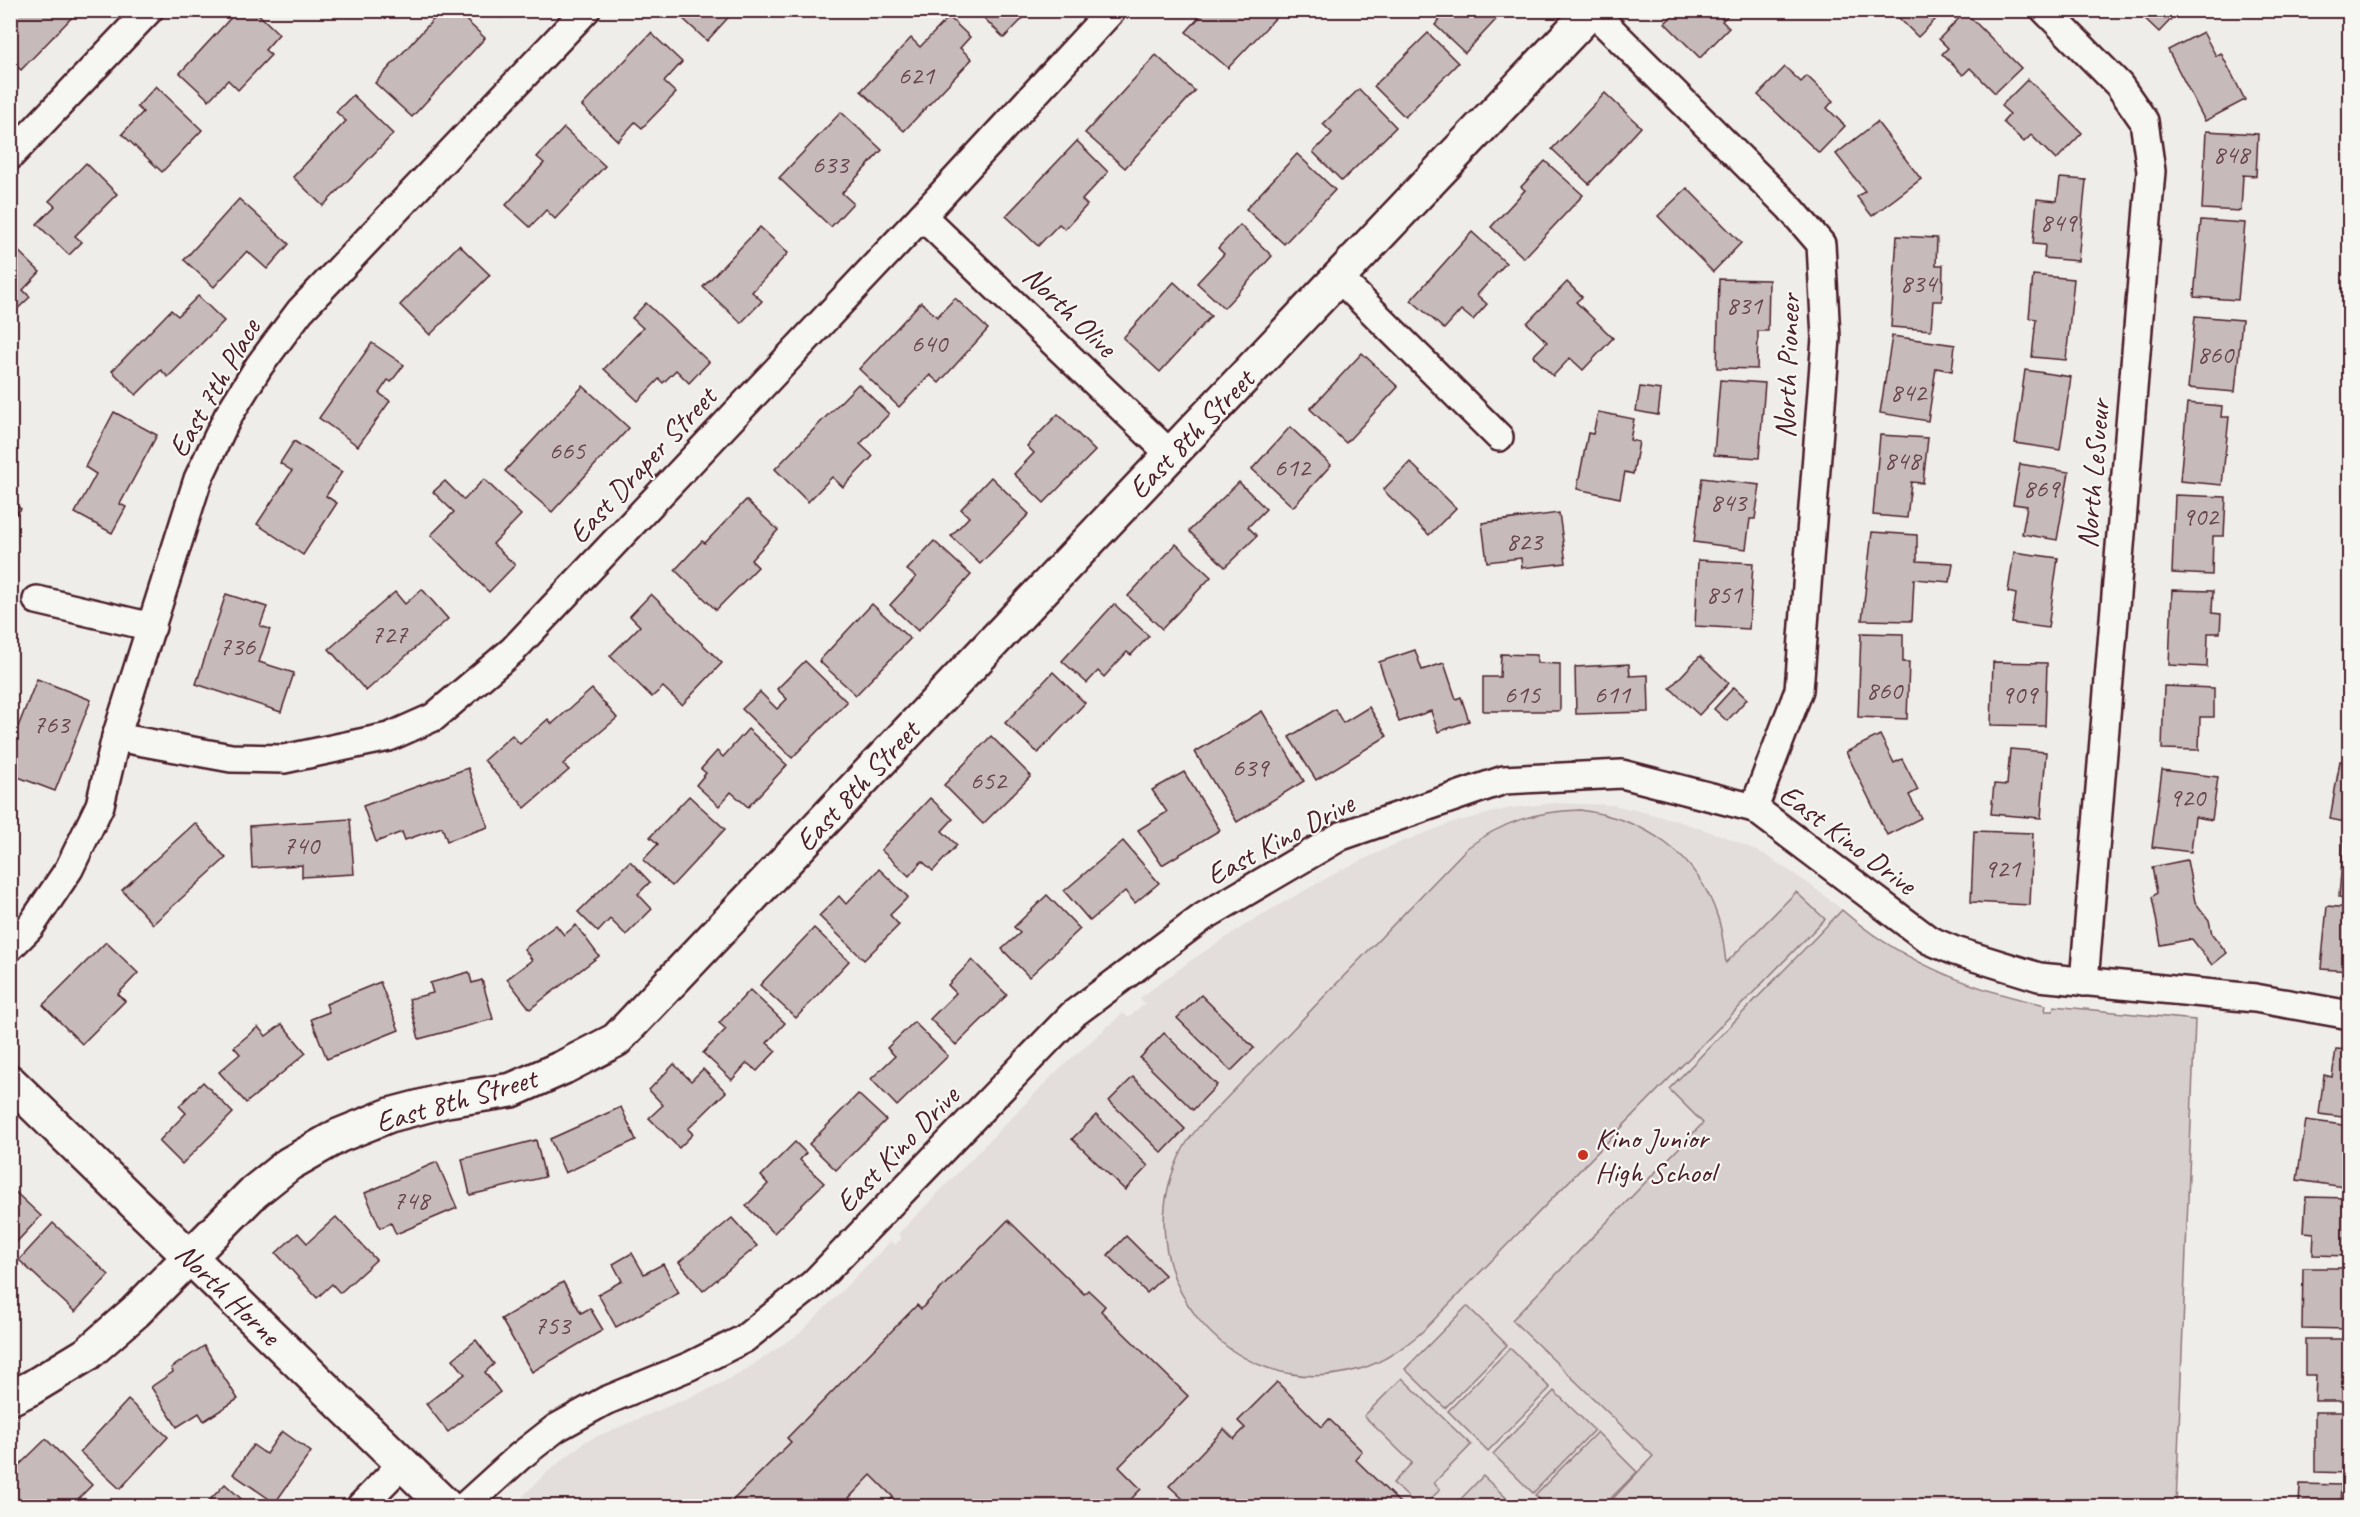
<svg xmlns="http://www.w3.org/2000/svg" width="2360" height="1517" viewBox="0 0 2360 1517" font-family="Caveat,sans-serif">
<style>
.built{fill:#e3dedc}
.green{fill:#d7cfce;stroke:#90777c;stroke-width:1.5}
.building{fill:#c6babb;stroke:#4a1f2b;stroke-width:1.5}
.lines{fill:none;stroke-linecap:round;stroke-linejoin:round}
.street-casing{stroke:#4a1f2b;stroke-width:32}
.secondary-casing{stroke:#4a1f2b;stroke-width:38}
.street{stroke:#f6f6f2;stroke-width:27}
.secondary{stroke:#f6f6f2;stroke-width:33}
.poi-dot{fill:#c8321e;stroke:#f6f6f2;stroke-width:2}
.labels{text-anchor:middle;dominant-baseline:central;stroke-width:4.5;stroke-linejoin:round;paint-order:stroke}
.number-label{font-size:27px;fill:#69464f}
.street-label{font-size:30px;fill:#4a1f2b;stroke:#f6f6f2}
.poi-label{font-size:30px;fill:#4a1f2b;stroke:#f6f6f2;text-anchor:start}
</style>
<rect width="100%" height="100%" fill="#efedea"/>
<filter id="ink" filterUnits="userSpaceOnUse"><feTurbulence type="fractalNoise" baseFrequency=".0167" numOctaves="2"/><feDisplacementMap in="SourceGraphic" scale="12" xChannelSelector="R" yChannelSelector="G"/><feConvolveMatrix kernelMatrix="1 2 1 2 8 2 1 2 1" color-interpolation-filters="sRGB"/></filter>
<g filter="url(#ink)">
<path class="built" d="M1554,803L1614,805L1675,820L1726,837L1764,854L1808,883L1880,939L1911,957L1954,978L1987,990L2046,1005L2045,1011H2053L2054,1006L2195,1020L2176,1506H513L545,1474L586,1441L709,1389L739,1374L800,1333L891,1241L895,1245L902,1238L898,1234L1058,1070L1123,1013L1128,1017L1145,1004L1140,998L1193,959L1256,918L1343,869L1396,844L1451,823L1510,808Z"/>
<g class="green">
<path d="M1580,810C1645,819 1697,853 1718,918C1723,933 1724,948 1726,963L1796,892L1825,919L1422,1332C1403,1348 1384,1362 1360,1369C1228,1408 1119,1269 1183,1149C1191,1134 1203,1122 1215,1110L1467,848C1502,822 1536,811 1580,810Z"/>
<path d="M1842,910C1899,960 1972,990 2046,1005L2045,1011H2053L2054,1006L2195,1020L2176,1506H1606L1653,1456L1512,1320L1703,1123L1669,1089Z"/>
<path d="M1467,1306L1507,1345L1445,1408L1405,1369Z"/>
<path d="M1510,1348L1550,1388L1488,1451L1448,1411Z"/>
<path d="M1402,1378L1471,1445L1434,1483L1440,1490L1423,1506H1418L1393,1483L1412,1463L1364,1416Z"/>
<path d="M1554,1391L1594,1430L1533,1493L1493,1454Z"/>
<path d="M1597,1432L1637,1472L1603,1506H1547L1535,1495Z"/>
<path d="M1483,1476L1515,1506H1457L1455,1505Z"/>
</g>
<g class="building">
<path d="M11,10H79L21,70L10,60Z"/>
<path d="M238,10H254L279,34L265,50L271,55L238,90L228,80L209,100L180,73Z"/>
<path d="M442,10H455L485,38L412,117L375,83Z"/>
<path d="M492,10H508L501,18Z"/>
<path d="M684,10H735L707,41L679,15Z"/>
<path d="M976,10H1031L1004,38Z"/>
<path d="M1206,10H1283L1228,68L1186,32Z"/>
<path d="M1448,10H1505L1465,53L1435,25Z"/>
<path d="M1678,10H1733L1722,21L1729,28L1700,58L1665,23Z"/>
<path d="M1891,10H1945L1918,37Z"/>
<path d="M2136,10H2180L2159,32Z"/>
<path d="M1965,12L2021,68L1995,93L1970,68L1963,75L1942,54L1948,48L1939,39Z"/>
<path d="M949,17L970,37L960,48L972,59L904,131L861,91L911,38L920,47Z"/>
<path d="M2203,32L2216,56L2221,53L2245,100L2205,121L2168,50Z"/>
<path d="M651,33L682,62L664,82L676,93L642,128L635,122L618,141L582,106Z"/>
<path d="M1428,33L1458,63L1405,117L1374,86Z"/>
<path d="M1156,55L1195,91L1125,168L1085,133Z"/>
<path d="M1785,67L1801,82L1807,76L1833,101L1827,108L1845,126L1819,153L1758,95Z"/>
<path d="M2028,79L2082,133L2056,160L2031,135L2024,142L2003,122L2010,114L2001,106Z"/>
<path d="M156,86L202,130L162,172L122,134L143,112L137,107Z"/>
<path d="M1359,89L1396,127L1342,181L1313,152L1332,133L1323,124Z"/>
<path d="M1605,93L1641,127L1589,184L1552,149Z"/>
<path d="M353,95L393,134L323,206L293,177L346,121L336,112Z"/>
<path d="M841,112L882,150L842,193L853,203L831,227L779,178Z"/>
<path d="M1877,122L1921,179L1872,216L1857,197L1865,191L1836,154Z"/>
<path d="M564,128L605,166L555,219L546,210L530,227L506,205L544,163L537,157Z"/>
<path d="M2206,131L2258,134L2256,176L2243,175L2241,211L2202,209Z"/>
<path d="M1077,141L1108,172L1082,200L1087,205L1065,229L1059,224L1038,246L1006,216Z"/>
<path d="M1297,154L1335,190L1284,244L1246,209Z"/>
<path d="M1545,161L1583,195L1524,258L1491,227L1525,190L1521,187Z"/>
<path d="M86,163L117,194L75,236L82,242L69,255L37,224L55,206L49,201Z"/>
<path d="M2060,178L2086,180L2078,261L2044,258L2045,245L2033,244L2037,199L2057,201Z"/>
<path d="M1687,188L1741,243L1713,272L1658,216Z"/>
<path d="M239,199L289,244L267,269L247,251L214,287L184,260Z"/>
<path d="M2201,220L2245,223L2238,300L2194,297Z"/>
<path d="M1240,225L1272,256L1224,308L1197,283L1224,254L1218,248Z"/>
<path d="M760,227L788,253L752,292L762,301L741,323L703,287Z"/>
<path d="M1472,232L1506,263L1477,295L1487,304L1473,320L1461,310L1444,329L1411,300Z"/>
<path d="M1897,236L1937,238L1936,265H1943L1942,301H1933L1931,330L1891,327Z"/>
<path d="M11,244L40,272L23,290L30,297L10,316Z"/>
<path d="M459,245L490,275L430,335L400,305Z"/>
<path d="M2033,275L2074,279L2066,360L2032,357L2036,319L2029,318Z"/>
<path d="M1719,279L1769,280L1768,331H1758L1757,369L1717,368Z"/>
<path d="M1174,282L1211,316L1160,372L1123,338Z"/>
<path d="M1567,282L1582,297L1576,302L1613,338L1583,370L1570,358L1553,376L1533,356L1547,342L1527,323Z"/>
<path d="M198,296L224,321L168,377L161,370L136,395L112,371L171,310L178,316Z"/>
<path d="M955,298L988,329L939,383L930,375L899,407L859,369L921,302L937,317Z"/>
<path d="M646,303L709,362L689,383L676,370L663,383L659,379L638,401L604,369L643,328L632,318Z"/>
<path d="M2195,316L2242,320L2235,392L2188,388Z"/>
<path d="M1892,336L1955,345L1952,371L1936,368L1928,421L1880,413Z"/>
<path d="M372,343L404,365L391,382L388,380L379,393L390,401L358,446L319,418Z"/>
<path d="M1362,353L1398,387L1346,443L1310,409Z"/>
<path d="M2025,370L2071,377L2060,450L2015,443Z"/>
<path d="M1720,380L1765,383L1759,458L1714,455Z"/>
<path d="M858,384L889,414L860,444L873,456L843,487L832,477L808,502L775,469Z"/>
<path d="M583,386L629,428L552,512L505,471Z"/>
<path d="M1640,387L1661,390L1658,415L1636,411Z"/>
<path d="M2187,403L2222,406L2221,417H2229L2222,485L2180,481Z"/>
<path d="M114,412L157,435L120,504L126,507L112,533L75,513L96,474L85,467Z"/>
<path d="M1598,412L1634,419L1630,440L1639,442L1633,474L1625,472L1620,498L1577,489L1588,433L1593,434Z"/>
<path d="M1058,414L1095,451L1044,503L1014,474L1034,453L1027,446Z"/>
<path d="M1290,427L1331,465L1293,507L1252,469Z"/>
<path d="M1880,435L1928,438L1923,483L1911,482L1907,518L1873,515Z"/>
<path d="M294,441L342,472L326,496L337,503L303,555L257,524L292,471L280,463Z"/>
<path d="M1410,462L1456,508L1429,535L1383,490Z"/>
<path d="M2020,464L2069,472L2057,540L2022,534L2027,506L2013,504Z"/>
<path d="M991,477L1029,514L980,564L951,536L969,517L961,509Z"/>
<path d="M1702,478L1760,485L1755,519H1750L1746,549L1694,542Z"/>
<path d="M484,479L521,515L493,544L515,565L489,592L431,535L454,512L433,492L445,481L464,500Z"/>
<path d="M1239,482L1266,509L1248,527L1257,536L1225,567L1189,531Z"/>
<path d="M2175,495L2226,497L2224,536H2213L2212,575L2172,573Z"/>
<path d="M10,499L21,509L10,521Z"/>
<path d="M746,500L778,530L751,560L758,567L716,610L675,570L702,541L705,543Z"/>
<path d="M1559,513L1566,563L1522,568L1521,558L1487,562L1482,523Z"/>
<path d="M1872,532L1917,535V561L1953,563L1950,582L1914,579L1912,621L1862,620Z"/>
<path d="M934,541L971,575L918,631L890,605L916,577L907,570Z"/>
<path d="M1176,544L1211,577L1162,629L1128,596Z"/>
<path d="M2014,552L2058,558L2048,628L2012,623L2016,594L2008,592Z"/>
<path d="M1698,560L1753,563L1749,629L1695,626Z"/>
<path d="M422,589L448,619L366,691L329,649L395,592L405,604Z"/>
<path d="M2172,590L2213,591L2212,613L2221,614L2220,633H2208L2207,667L2169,665Z"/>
<path d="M226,594L267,607L260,626L270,629L259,662L294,673L281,712L196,684Z"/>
<path d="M651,594L722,663L682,705L663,687L652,697L610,656L640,626L630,616Z"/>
<path d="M872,604L910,639L856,695L819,661Z"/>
<path d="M1114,604L1149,636L1131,655L1127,652L1104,677L1098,671L1087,683L1062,661Z"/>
<path d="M1861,633L1903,634V662H1909L1907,719L1858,717Z"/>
<path d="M1415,650L1422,670L1444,663L1456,699L1461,697L1469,721L1438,732L1431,711L1399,722L1379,662Z"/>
<path d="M1501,654L1537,655V663L1560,664V711H1483V677H1500Z"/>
<path d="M1700,656L1729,683L1699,715L1670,688Z"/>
<path d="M805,661L847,702L792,758L742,709L760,692L777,709L787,699L777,689Z"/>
<path d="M1993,662L2047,663L2045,726L1991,725Z"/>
<path d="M1629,664L1630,676L1648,675L1649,712L1576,714L1575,667Z"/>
<path d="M1053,672L1085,703L1038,753L1005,723Z"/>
<path d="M37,679L91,700L55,791L10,774V747Z"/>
<path d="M2164,686L2214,688V717H2200L2199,750L2162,749Z"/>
<path d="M1734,687L1747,699L1727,721L1714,709Z"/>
<path d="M592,689L617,718L563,764L569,770L525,808L484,760L512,735L520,744L548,719L552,724Z"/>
<path d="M1369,707L1387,736L1316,780L1289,737L1335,709L1343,723Z"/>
<path d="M1262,711L1304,781L1237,822L1195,752Z"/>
<path d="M748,729L787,765L748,807L731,792L719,806L696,785L706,773L701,769L717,751L723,757Z"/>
<path d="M1880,735L1894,763L1902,759L1918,790L1909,795L1921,818L1887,835L1846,752Z"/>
<path d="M991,736L1031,776L983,824L944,785Z"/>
<path d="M2010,749L2046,752L2041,818L1991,814L1994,784L2007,785Z"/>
<path d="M2340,761L2350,763V823L2330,819Z"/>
<path d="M468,768L488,827L447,841L442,827L405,840L402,832L376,842L363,806Z"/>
<path d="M2162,770L2218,777L2212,820L2195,817L2191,852L2152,847Z"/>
<path d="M1184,772L1220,830L1162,865L1138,830L1167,812L1152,790Z"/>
<path d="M689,796L725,829L672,886L643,860L658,844L650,837Z"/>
<path d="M930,798L953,819L942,831L957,845L933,871L922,861L909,876L881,850Z"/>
<path d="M350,819L354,874L302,877V865L252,868L250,826Z"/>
<path d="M195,823L226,858L153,924L122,890Z"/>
<path d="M1974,831L2033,833L2030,905L1971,902Z"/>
<path d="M2344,835L2350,836V898L2339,897Z"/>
<path d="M1123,841L1159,883L1135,903L1125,891L1090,921L1064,891Z"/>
<path d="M2187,860L2195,902L2209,920L2212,934L2227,953L2212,965L2192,939L2161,945L2152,897L2157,893L2152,867Z"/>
<path d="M630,861L650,882L638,894L652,909L626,935L610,919L598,932L578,912Z"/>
<path d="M879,869L908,897L890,915L899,925L864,960L819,916L839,896L846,904Z"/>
<path d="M1047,895L1080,929L1029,977L1002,949L1020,933L1014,927Z"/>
<path d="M2327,906L2350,908V971L2321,969Z"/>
<path d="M556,925L564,935L576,925L599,956L530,1009L507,979L532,960L524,949Z"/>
<path d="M814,928L849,961L796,1018L760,985Z"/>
<path d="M106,942L138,973L118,994L125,1001L82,1044L43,1005Z"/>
<path d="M972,960L1007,995L956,1045L930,1019L956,993L948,985Z"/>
<path d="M469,972L472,983L482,980L493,1019L419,1039L409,999L433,993L430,983Z"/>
<path d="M380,982L399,1030L327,1059L311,1019L329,1012L326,1004Z"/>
<path d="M750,990L785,1023L767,1043L776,1051L757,1071L747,1063L732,1080L703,1053L726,1029L719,1023Z"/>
<path d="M1201,995L1254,1048L1231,1071L1177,1018Z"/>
<path d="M914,1022L948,1056L897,1106L871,1079L895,1056L887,1048Z"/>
<path d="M282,1024L306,1053L246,1103L219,1072L240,1054L234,1047L258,1027L266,1036Z"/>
<path d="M1164,1033L1217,1085L1193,1110L1140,1058Z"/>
<path d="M2336,1049L2350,1050V1118L2319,1114L2324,1075L2332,1077Z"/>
<path d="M674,1064L691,1081L703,1069L726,1092L688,1129L693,1134L679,1148L649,1118L663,1105L649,1090Z"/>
<path d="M1133,1077L1185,1129L1162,1153L1109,1101Z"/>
<path d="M203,1082L233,1113L182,1164L159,1141L186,1113L179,1106Z"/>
<path d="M858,1094L886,1120L836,1170L809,1144Z"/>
<path d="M621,1107L636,1140L565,1173L550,1139Z"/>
<path d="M1096,1115L1148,1166L1125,1190L1072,1139Z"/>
<path d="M2306,1120L2350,1126V1152L2344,1187L2297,1180Z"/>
<path d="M536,1140L545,1177L470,1195L462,1159Z"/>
<path d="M795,1142L806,1153L800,1160L824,1183L774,1233L746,1206L768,1184L761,1176Z"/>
<path d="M437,1162L457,1208L396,1234L391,1223L380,1228L365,1193Z"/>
<path d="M10,1187L41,1216L10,1249Z"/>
<path d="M2306,1197L2350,1198V1256L2313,1255L2314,1233L2304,1232Z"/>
<path d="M336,1217L376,1260L340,1293L332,1284L317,1298L276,1253L298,1233L307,1243Z"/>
<path d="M732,1218L757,1246L703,1291L679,1262Z"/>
<path d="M1008,1220L1084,1294L1088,1290L1105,1306L1101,1311L1188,1396L1119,1467L1141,1489L1124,1506H884L893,1497L871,1475L849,1498L858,1506H727L791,1442L787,1438L917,1305L921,1309Z"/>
<path d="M53,1223L109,1275L75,1312L19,1260Z"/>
<path d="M1126,1236L1165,1275L1147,1293L1108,1255Z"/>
<path d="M632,1253L644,1274L663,1264L679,1293L616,1327L598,1294L622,1281L613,1264Z"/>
<path d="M2303,1268H2348L2347,1329L2302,1328Z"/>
<path d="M563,1282L581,1313L590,1308L603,1330L532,1372L501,1319Z"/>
<path d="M2305,1339H2350V1401H2315L2316,1375H2305Z"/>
<path d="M476,1340L494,1364L485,1372L500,1392L448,1432L426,1404L465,1374L453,1359Z"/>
<path d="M204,1346L238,1399L204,1421L199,1413L177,1427L151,1387L173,1372L171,1368Z"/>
<path d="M1277,1382L1322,1427L1329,1419L1362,1451L1355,1459L1403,1506H1175L1183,1499L1169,1486L1224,1429L1234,1439L1245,1428L1238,1421Z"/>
<path d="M128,1400L168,1437L120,1489L80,1452Z"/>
<path d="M2315,1412H2350V1473L2315,1472Z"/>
<path d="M282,1431L311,1452L275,1503L233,1474L253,1445L266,1454Z"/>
<path d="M46,1439L92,1485L71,1506H10V1474Z"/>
<path d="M225,1484L249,1506H204Z"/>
<path d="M2300,1484L2341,1485L2340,1506H2299Z"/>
</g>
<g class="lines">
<defs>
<g id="street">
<path d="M2045,10L2119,85L2144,121L2151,171L2084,982"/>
<path d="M1592,11L1790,208L1821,244L1826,338L1799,690L1754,808"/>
<path d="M10,156L149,10"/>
<path d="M922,216L1171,455"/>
<path d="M1339,278L1499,437"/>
<path d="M37,600L152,627"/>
<path d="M116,737L231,758L284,759L389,737L434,717L513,650L922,216L1112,10"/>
<path d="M10,947L30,927L69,869L100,805L116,737L198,479L228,416L259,366L300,311L586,10"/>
<path d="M361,1506L402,1464"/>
<path d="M465,1506L519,1457L556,1428L605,1401L690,1366L744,1339L813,1284L1072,1015L1203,917L1341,836L1504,780L1622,774L1754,808L1929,940L1955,951L2039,977L2255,998L2350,1015"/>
</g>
<g id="secondary">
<path d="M10,1082L446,1506"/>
<path d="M10,1398L31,1388L87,1354L135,1312L254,1192L289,1164L338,1136L390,1115L447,1100L512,1090L564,1067L616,1040L1592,10"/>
</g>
</defs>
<use href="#street" class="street-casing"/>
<use href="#secondary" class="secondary-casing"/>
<use href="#street" class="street"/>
<use href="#secondary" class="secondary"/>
</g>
</g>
<circle class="poi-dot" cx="1583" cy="1155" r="6"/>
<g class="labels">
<g class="number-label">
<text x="916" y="75">621</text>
<text x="2231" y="154">848</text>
<text x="830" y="164">633</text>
<text x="2058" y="222">849</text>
<text x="1918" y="283">834</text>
<text x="1744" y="305">831</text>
<text x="929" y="343">640</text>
<text x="2215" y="354">860</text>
<text x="1908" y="392">842</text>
<text x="567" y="450">665</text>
<text x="1902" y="460">848</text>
<text x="1292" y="467">612</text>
<text x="2041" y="488">869</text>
<text x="1728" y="502">843</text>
<text x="2200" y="516">902</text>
<text x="1524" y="541">823</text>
<text x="1724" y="594">851</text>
<text x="389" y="634">727</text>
<text x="237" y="646">736</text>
<text x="1884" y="690">860</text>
<text x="1522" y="694">615</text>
<text x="1612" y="694">611</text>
<text x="2019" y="694">909</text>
<text x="51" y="724">763</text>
<text x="1250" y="767">639</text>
<text x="988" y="780">652</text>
<text x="2187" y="797">920</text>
<text x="301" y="845">740</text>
<text x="2002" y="868">921</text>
<text x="411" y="1200">748</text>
<text x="552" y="1325">753</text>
</g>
<g class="street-label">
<text transform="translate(1070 311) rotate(44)">North Olive</text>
<text transform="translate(1787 366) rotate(-88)">North Pioneer</text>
<text transform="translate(214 388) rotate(-60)">East 7th Place</text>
<text transform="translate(1191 434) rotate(-46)">East 8th Street</text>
<text transform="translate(642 465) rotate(-47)">East Draper Street</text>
<text transform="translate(2093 474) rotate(-85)">North LeSueur</text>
<text transform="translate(857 786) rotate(-47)">East 8th Street</text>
<text transform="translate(1280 839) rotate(-28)">East Kino Drive</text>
<text transform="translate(1848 839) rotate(37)">East Kino Drive</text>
<text transform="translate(456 1100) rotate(-16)">East 8th Street</text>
<text transform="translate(897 1149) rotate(-46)">East Kino Drive</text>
<text transform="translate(228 1294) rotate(44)">North Horne</text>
</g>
<g class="poi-label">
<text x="1595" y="1138">Kino Junior<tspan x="1595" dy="34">High School</tspan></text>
</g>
</g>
<rect width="2360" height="1517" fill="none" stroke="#f6f6f2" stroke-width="36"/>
<rect x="18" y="18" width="2324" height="1481" fill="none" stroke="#4a1f2b" stroke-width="2" filter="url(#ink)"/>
</svg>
